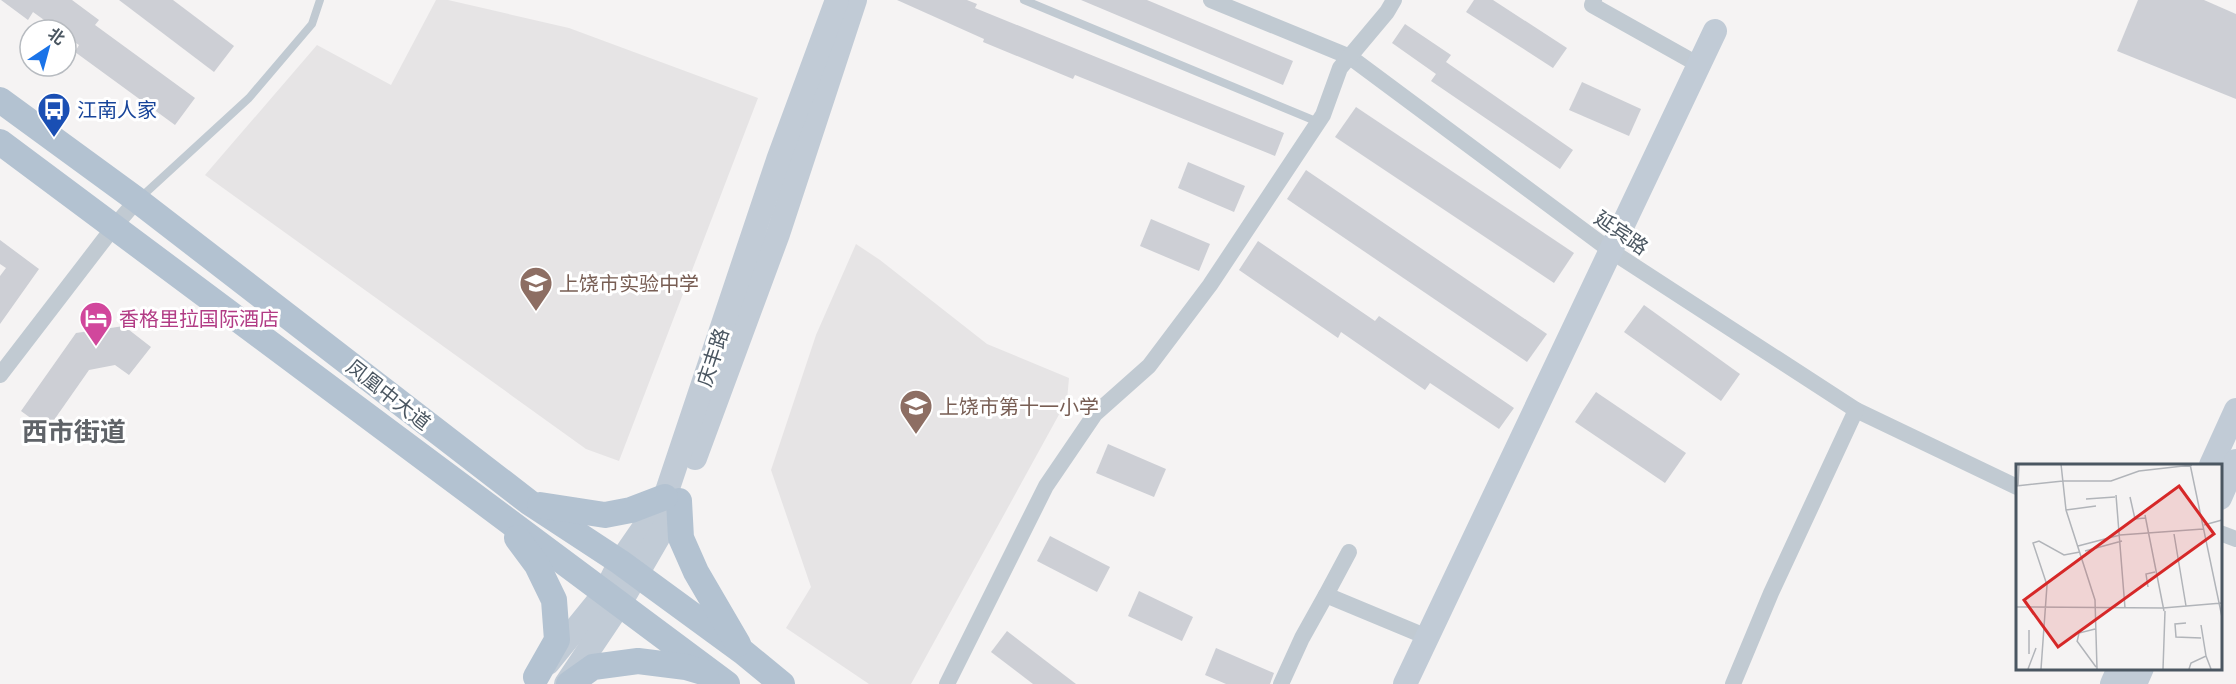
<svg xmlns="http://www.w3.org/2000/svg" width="2236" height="684" viewBox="0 0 2236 684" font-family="'Exo 2','Noto Sans SC',sans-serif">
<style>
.education{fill:#e6e4e5}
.building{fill:#cdcfd5}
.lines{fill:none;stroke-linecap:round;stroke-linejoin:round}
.lane{stroke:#c1cad2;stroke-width:8}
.street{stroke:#c1cad2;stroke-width:16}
.secondary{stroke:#c1cbd6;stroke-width:24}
.primary{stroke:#b3c2d1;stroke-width:26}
.labels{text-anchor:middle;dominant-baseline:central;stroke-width:6;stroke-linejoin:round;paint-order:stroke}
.transit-label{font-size:20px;fill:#164399;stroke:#fff;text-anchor:start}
.street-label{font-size:20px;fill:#4a5661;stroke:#fff}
.education-label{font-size:20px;fill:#785e54;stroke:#fff;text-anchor:start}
.hotel-label{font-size:20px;fill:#b23c85;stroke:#fff;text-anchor:start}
.district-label{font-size:26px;font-weight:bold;fill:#5f6368;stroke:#fff}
.inset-road{fill:none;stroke:#b1b4b9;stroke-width:1.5}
.view{fill:#d62828;fill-opacity:0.15;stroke:#d62828;stroke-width:3}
.inset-edge{fill:none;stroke:#4a5661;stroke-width:3}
</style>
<rect width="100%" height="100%" fill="#f5f3f3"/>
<g class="education">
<path d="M436,0H448L569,28L758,98L619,461L586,449L205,175L317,45L391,85Z"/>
<path d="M856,244L880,260L987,344L1069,378L1067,400L911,684H869L786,628L811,587L771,470L816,335Z"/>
</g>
<g class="building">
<path d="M1,0H72L99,20L95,25L195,98L175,125L75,52L79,45L66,36V30H58L33,12L28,20Z"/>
<path d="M119,0H173L234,46L214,72Z"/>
<path d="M897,0H967L977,4L975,8L1284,133L1275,156L1075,75L1073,79L983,42L984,39Z"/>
<path d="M1081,0H1147L1293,61L1283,85Z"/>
<path d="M1474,0H1493L1567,48L1553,68L1466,12Z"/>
<path d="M2138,0H2204L2236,14V99L2117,51Z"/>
<path d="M1405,24L1451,55L1446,62L1573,150L1560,169L1431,81L1436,74L1392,43Z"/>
<path d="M1582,82L1641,109L1629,136L1569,110Z"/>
<path d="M1356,107L1574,253L1554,283L1335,137Z"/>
<path d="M1188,162L1245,186L1234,212L1178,188Z"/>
<path d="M1306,170L1547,334L1527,362L1287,199Z"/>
<path d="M1151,219L1210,244L1199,271L1140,246Z"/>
<path d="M0,240L39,269L0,324V276L6,268L0,264Z"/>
<path d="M1258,241L1375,321L1379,316L1514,408L1499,429L1430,383L1425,390L1341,332L1338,338L1239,270Z"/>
<path d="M1644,305L1740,374L1721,401L1624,332Z"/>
<path d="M124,326L151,347L129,375L115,365L89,370L47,430L21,411L76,333Z"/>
<path d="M1596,392L1686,453L1665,483L1575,422Z"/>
<path d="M1108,444L1166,469L1154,497L1096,473Z"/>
<path d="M1050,536L1110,567L1097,592L1037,561Z"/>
<path d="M1139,591L1193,617L1182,641L1128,616Z"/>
<path d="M1007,631L1076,684H1033L991,652Z"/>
<path d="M1216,648L1274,673L1270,684H1226L1205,675Z"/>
</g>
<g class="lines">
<g class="lane">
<path d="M1024,0L1318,122"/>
<path d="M140,198L249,98L312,24L320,0"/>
</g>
<g class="street">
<path d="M1211,0L1350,57L1611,251L1856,410L2017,487"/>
<path d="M1594,0L1592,5L1699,65"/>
<path d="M0,375L113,228L137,200"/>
<path d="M2220,533L2236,539"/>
<path d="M1326,595L1349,552"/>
<path d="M947,684L1046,486L1095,414L1149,366L1210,285L1323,115L1340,68L1387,12L1394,0"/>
<path d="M1281,684L1302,638L1326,595L1427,637"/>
<path d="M1733,684L1771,593L1856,410"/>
</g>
<g class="secondary">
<path d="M695,458L778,234L855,0"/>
<path d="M2211,465L2236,410"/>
<path d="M2220,498L2236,461"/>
<path d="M548,663L604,594L620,562L665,497L778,160L837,0"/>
<path d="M566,684L619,605L677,505"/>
<path d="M1405,684L1715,31"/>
<path d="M2112,684L2119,668"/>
<path d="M2135,684L2142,668"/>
</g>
<g class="primary">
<path d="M0,100L137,200L530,503L620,562L743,652L782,684"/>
<path d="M0,142L727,684"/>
<path d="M679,501L681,538L696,572L738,644"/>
<path d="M540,505L605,515L631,510L665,497"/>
<path d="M517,538L537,565L554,600L557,640L536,677"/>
<path d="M569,684L593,667L638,661L686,667L706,673"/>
</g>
</g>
<defs>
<symbol id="bus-pin" viewBox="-11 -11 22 30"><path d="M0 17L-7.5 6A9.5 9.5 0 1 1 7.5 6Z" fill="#1a4fb4" stroke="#fff"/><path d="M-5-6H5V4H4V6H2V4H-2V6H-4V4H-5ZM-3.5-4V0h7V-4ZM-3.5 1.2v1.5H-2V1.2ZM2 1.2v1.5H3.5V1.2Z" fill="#fff"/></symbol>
<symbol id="school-pin" viewBox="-11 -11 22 30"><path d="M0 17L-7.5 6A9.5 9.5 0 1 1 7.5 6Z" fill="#8d6e63" stroke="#fff"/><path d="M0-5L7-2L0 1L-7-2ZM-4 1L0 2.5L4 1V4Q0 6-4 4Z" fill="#fff"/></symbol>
<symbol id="hotel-pin" viewBox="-11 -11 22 30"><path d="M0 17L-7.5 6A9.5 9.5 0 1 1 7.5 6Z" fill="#d1479c" stroke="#fff"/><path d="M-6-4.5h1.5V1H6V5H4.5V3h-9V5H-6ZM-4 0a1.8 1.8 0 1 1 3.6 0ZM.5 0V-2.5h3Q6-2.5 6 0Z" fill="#fff"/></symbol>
</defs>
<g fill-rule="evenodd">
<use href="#bus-pin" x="35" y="90" width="38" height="52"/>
<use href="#school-pin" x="517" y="264" width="38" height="52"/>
<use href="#hotel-pin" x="77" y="299" width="38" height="52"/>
<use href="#school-pin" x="897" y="387" width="38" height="52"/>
</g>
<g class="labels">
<g class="transit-label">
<text x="77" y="109">江南人家</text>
</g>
<g class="street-label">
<text transform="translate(1622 232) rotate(35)">延宾路</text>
<text transform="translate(712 357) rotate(-72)">庆丰路</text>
<text transform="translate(389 394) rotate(38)">凤凰中大道</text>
</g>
<g class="education-label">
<text x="559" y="283">上饶市实验中学</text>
<text x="939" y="406">上饶市第十一小学</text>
</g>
<g class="hotel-label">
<text x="119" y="318">香格里拉国际酒店</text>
</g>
<g class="district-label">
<text x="74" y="430">西市街道</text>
</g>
</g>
<g transform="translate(2016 464)">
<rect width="206" height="206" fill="#f5f3f3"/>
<path class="inset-road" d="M45,0L50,46L79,136L81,205M174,0L206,153M0,22L47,17H95L123,7L176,1M2,22L3,0M100,31L109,144M114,33L119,55L129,54M70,35L99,33M50,46L80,42M129,51L148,147M188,61L206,56M158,70L170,142M62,82L104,71L187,65M69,87L106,77M132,123L130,110L139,108M0,143L147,144L206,139M170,159L159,160L160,173L185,174M185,161L190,192M13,166V190M61,177L80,203M61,178L63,169L79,165M12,205L20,184M25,205L31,121L17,79L23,77L48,91L64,88M147,205L149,147M173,205L175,199L190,192L195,205"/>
<path class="view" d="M163,22L198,70L42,183L8,136Z"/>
<rect width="206" height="206" class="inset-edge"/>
</g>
<g transform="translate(48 48) rotate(36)"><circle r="28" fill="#ffffff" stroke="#b7bbc0" stroke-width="1.5"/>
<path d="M0-4.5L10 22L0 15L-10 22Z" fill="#1a73e8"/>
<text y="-9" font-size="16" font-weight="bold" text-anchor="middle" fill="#4a5661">北</text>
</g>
</svg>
